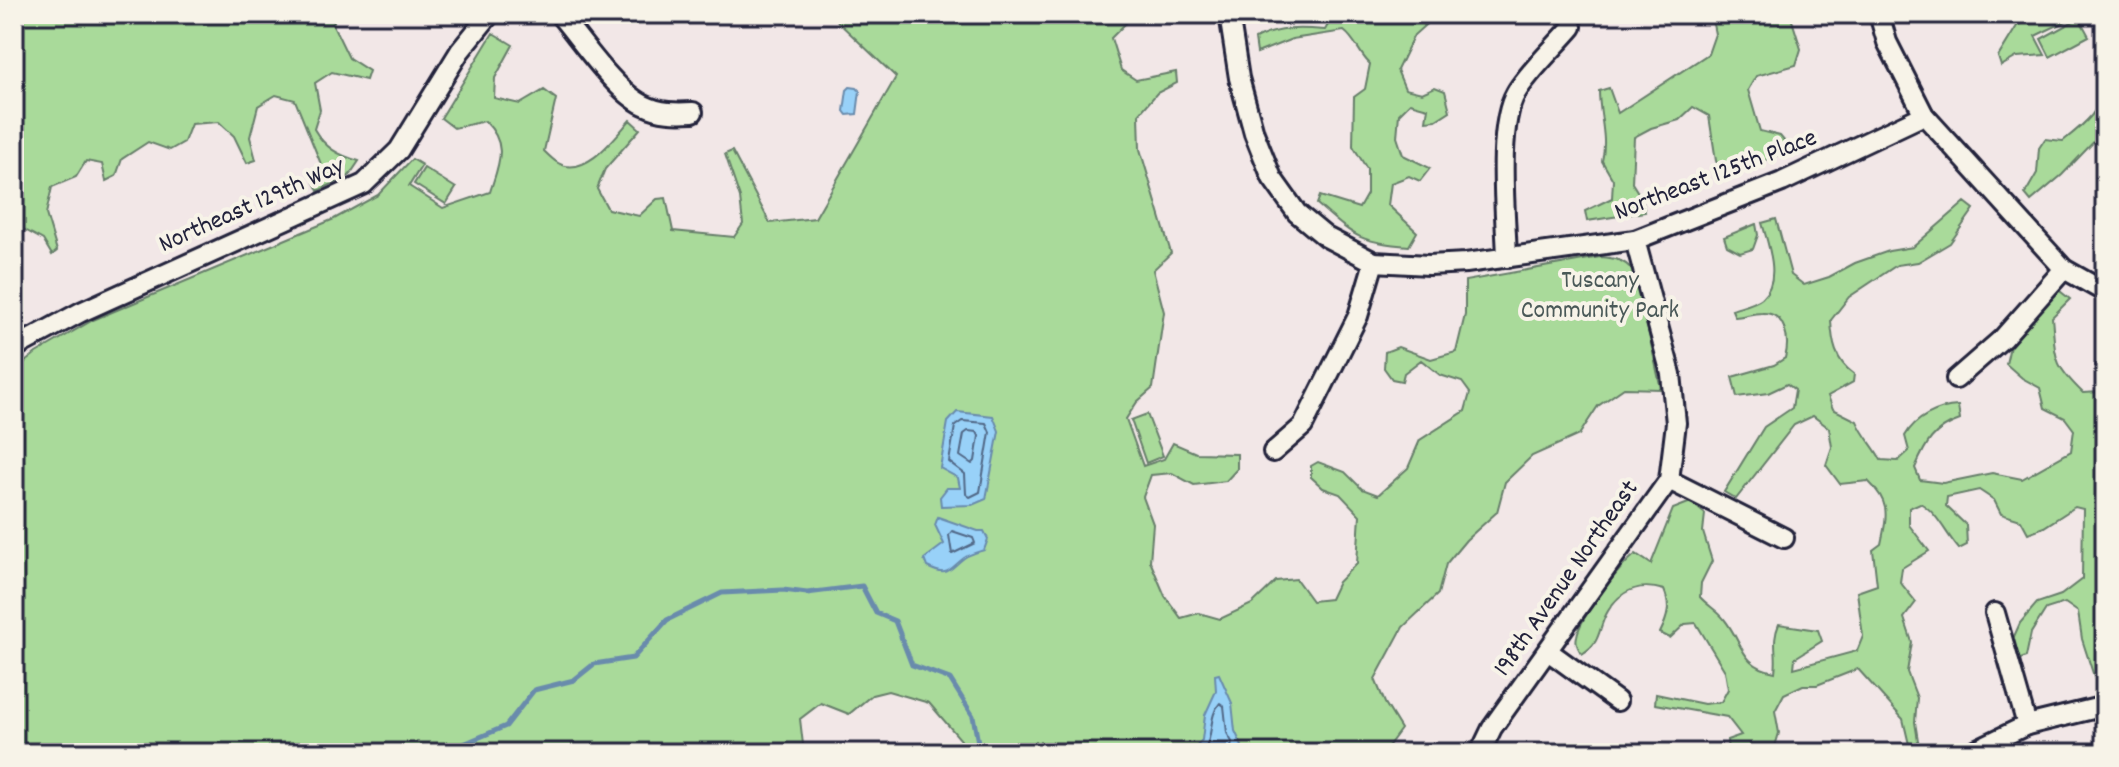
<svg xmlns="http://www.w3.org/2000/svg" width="2119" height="767" viewBox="0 0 2119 767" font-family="Dekko,sans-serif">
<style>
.green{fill:#a9da9a;stroke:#667e6a;stroke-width:2}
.water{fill:#98d1f8;stroke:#698bac;stroke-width:2}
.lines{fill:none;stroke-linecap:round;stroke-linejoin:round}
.shore{stroke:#516887;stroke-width:2}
.stream{stroke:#698bac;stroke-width:5}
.minor-casing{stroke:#22223b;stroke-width:24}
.minor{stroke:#f7f3e8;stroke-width:18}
.labels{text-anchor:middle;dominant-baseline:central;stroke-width:8;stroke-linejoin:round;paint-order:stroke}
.street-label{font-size:26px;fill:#22223b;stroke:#f7f3e8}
.park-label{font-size:26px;fill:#4a5958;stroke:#f7f3e8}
</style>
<rect width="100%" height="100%" fill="#f2e7e7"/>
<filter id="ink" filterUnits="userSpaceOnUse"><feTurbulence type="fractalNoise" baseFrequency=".0125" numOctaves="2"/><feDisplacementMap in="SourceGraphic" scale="16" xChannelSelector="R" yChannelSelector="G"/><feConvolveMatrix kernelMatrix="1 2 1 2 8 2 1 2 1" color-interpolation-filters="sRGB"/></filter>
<g filter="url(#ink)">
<g class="green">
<path d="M14,14H336L333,25L349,58L369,71L366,80L332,72L315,83L320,110L314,129C325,148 338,155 359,161L349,176L318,191L314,182L321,164L295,100L276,95L258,106L250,137L256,160L247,163L234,136L219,122L191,124L184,142L170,150L148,142L122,159L116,176L106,181L102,164L86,161L76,177L52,187L46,214L57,251L52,255L43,240L25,230L14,235Z"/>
<path d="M835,14H1128L1130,19L1111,38L1121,70L1136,80L1176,72L1177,83L1157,93L1139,114L1140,149L1171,253L1153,270L1164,312L1153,388L1137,402L1126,419L1143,466L1164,459L1173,443L1196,453L1237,454V469L1226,481L1194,485L1172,473L1151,475L1143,497L1153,524L1150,561L1165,596L1181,618L1199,613L1220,619L1252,604L1276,581L1296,579L1312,601L1330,599L1338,582L1357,563L1360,515L1340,494L1323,488L1311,477V466L1318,462L1345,472L1362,489L1378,495L1408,468L1420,440L1465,411L1470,393L1462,382L1440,375L1421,360L1404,373L1402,381L1392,379L1384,368L1385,352L1398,347L1431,359L1456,352L1465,315V281L1600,257C1617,258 1628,261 1636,276L1661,389L1624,388L1598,406L1579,435L1532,456L1505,482L1497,512L1466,540L1446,564L1438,594L1403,627L1375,679L1385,703L1401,729L1384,752L960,753L961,740L929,703L888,691L872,695L849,714L821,703L800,719L804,753H14V371L36,353L93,320L334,219L378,195L412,159L422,165L409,186L443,208L490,192C499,163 509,145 485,121L454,128L441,118L493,33L513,45L495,78L494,98L520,104L544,90L556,99L544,151C548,155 553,160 558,163C585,179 615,137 630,120L640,129L605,169L597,189L608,209L639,216L657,199L666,198L673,231L734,237L743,224L740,198L725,154L732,151L770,223L815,218L896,77L838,22Z"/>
<path d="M1334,14H1434V17L1414,35L1397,70L1405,89L1422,93L1435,87L1445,91L1450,111L1436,120L1426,121L1428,108L1410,103L1399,114L1397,137L1403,155L1430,168L1420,181L1409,176L1391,183L1388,205L1417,232L1409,246C1358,242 1355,237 1317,204L1320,196L1359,208L1367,194V169L1353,146L1354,97L1365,89L1370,64C1359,54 1356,40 1344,31L1292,39L1257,53L1255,39C1279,27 1299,28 1325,30Z"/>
<path d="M1711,14H1790L1801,49L1796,65L1756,76L1748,90L1760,131L1780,136L1791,149L1725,178L1716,161L1709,116L1693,107L1679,120L1651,128L1634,137L1632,183L1642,199L1645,212L1587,221L1585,211L1612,198L1613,180L1602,161C1608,138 1599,115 1599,91L1609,88L1618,113L1708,54L1715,34Z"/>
<path d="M2036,14H2081L2035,36L2045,55L2017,57L2001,66L1998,57L2017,26Z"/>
<path d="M2079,18L2089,36L2050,57L2041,39Z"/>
<path d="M2105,85V130L2062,175L2031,201L2025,194L2037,173L2039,148L2045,139L2063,141C2083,125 2101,112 2105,85Z"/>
<path d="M424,168L456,188L446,204L414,184Z"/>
<path d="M1965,202L1974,209L1950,243L1918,262L1897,265L1849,297L1831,320C1832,342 1835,361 1854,374L1853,382L1828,396L1833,409L1857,421C1863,436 1874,446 1881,460L1898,461L1909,451L1905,436C1915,418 1937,407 1958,406L1960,420C1933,429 1926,443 1915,468L1920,480L1943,483L1992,473L2022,479L2071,451L2074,430L2065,418L2045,408L2040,388L2022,378L2006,364L2010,346L2056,288L2070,299L2052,317C2056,359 2052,363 2083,393L2100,392L2101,380L2105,375V495L2102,509L2105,515V552L2102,554L2105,559V691L2099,692L2082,639L2078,612L2065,603L2046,609L2031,633L2026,657L2018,660L2011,643L2020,623L2037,603L2061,595L2082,579L2083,509L2075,507L2044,527L2028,533L2021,520L2001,514L1994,500L1979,490L1947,497L1946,506L1966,525L1967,545L1959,549C1945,533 1938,513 1920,503L1909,508V525L1929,551L1902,568L1900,582L1916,602L1904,618L1912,642L1907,672L1917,698L1915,722L1920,753H1911L1903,719L1858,669L1817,685H1803L1784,694L1775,711L1779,733L1773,753H1728L1727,740L1741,735L1727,717L1655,704L1656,694L1704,704L1721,702L1728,689L1725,671L1696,623L1685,624L1670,638L1660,633C1668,617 1671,606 1664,590C1641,583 1621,589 1608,611C1597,629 1603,641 1582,654C1578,649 1575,643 1577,636C1580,617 1620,566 1636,554L1651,564L1673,509L1691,502L1705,514L1703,532L1712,561L1701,583L1700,597C1707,605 1718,611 1724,619C1743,642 1740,666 1775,672C1778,652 1771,643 1779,624L1818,630L1822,641L1795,658L1794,668L1857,651L1863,636L1857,592L1877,585L1873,550L1881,544C1887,515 1891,503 1868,481L1840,484L1826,465L1832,447L1829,428L1813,416L1794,425L1736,499L1724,492L1764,427L1792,408L1795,390L1787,384L1768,393L1737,397L1732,377L1774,365L1785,358C1790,340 1786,312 1762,313C1753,313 1744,316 1735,317L1732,310C1740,307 1755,304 1762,298C1782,280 1768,244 1762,223L1776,219L1791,275L1804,285L1829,277L1855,263L1889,251L1913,247Z"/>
<path d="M1756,224L1758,235L1753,249L1740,253L1727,246L1724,237Z"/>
<path d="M1147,414L1163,456L1146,463L1131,420Z"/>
</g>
<g class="water">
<path d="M850,87L857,88L860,91L857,114L847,115L844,111L847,90Z"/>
<path d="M957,412L993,416L999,431L986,499L972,505L941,506L940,497L947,488H960L958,478L940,468L948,422Z"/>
<path d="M938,517L978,531H984L988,539L984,550C978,552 970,554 964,558C948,570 949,578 927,567L924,559L944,544L935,525Z"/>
<path d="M1219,674L1232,703L1235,731L1242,746L1235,753H1191L1202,740L1205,715L1216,691L1215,675Z"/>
</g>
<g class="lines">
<g class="shore">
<path d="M962,421L986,423L990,432L980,492L970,497L966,494L965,474L949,462L955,426Z"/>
<path d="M968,431L977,432L979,436L975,461L972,464L960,456L964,434Z"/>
<path d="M952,531L973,538L975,543L952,554L949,535Z"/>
<path d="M1203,753C1214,738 1208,716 1220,703L1224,706L1227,733L1232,742L1230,753"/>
</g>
<path class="stream" d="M415,753L447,751L506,726L534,690L574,680L594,664L633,658L667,620L722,593L783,590L807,593L862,586L876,613L895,621L912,665L950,679L973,716L980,753"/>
<defs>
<g id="minor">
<path d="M559,14C581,40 615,91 644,105C660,113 676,113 693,112"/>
<path d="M1229,14L1239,78L1254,133L1272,178L1297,213L1326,237L1374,262L1429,265L1466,263L1635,240L1782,182L1924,115"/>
<path d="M1879,14L1887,42L1924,115L2064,269L2105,292"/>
<path d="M1507,258C1506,217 1496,127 1516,93C1528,72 1556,46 1572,27"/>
<path d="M14,348L81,312L364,184L399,150L460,51L490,14"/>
<path d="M1956,379L2003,338L2064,269"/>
<path d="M1273,452L1303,426L1358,316L1374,262"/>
<path d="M1669,480L1784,538"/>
<path d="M1995,613L2027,725"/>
<path d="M1548,651L1617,701"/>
<path d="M1480,753L1492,728L1669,480L1676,423L1671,374L1635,240"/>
<path d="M1969,753L2027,725L2105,706"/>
</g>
</defs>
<use href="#minor" class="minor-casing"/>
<use href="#minor" class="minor"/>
</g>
</g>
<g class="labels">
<g class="street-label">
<text transform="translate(1716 176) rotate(-21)">Northeast 125th Place</text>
<text transform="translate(252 206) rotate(-24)">Northeast 129th Way</text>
<text transform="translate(1567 579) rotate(-55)">198th Avenue Northeast</text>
</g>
<g class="park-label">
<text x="1600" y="281">Tuscany<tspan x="1600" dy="30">Community Park</tspan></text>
</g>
</g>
<rect width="2119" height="767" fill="none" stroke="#f7f3e8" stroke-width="48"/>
<rect x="24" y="24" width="2071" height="719" fill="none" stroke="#22223b" stroke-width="3" filter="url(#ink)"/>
</svg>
